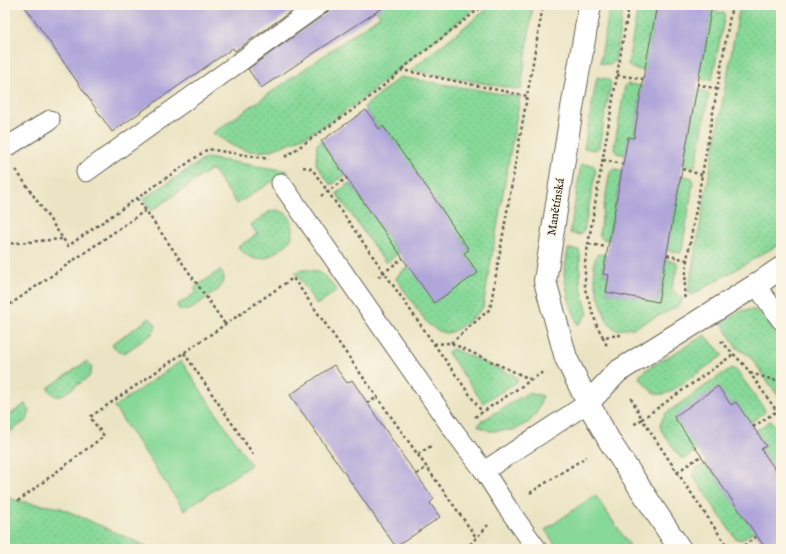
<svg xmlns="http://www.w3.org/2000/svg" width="786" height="554" viewBox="0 0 786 554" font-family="'IM FELL English',serif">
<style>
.grass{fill:url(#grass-dots);stroke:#527a5a}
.garden{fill:#88d999;stroke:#527a5a}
.building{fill:#b0a6da}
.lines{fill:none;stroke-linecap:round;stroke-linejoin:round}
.service-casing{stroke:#646257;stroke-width:21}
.minor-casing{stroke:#646257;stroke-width:24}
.path{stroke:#646257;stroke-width:2.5;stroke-dasharray:3 3;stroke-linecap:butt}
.service{stroke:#fff;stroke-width:19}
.minor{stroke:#fff;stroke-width:22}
.labels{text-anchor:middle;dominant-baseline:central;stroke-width:3.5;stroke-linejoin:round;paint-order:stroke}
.street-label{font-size:12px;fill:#1c1c1c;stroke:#fcf5e5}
</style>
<defs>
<pattern id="grass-dots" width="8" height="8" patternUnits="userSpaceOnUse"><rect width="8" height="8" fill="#88d999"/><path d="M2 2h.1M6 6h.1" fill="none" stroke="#75ba83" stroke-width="1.8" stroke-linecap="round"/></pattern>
</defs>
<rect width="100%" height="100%" fill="#fcf5e5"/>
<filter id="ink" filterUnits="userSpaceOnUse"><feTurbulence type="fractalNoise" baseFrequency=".025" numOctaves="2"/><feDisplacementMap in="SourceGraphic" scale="8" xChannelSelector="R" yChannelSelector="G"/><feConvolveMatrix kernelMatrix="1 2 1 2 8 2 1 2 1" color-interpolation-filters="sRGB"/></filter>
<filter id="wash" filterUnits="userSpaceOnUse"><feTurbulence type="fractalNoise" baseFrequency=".012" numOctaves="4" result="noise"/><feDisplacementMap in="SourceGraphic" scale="16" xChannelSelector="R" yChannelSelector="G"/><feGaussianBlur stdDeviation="0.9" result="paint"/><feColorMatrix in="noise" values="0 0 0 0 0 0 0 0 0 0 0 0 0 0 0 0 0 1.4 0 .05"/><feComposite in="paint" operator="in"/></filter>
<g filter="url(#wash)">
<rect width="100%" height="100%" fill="#ebe4c4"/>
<g class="grass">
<path d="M373,5H479C457,23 434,40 412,58C372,90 332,128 282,146C277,148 271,151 265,151C243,154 230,145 213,133L380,16Z"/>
<path d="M492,5H533L521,90L411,70Z"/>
<path d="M610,5H624L615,60L611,65L600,63Z"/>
<path d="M638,5H657L645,71L631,68L628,65Z"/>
<path d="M740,5H781V243L692,295L688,292Z"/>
<path d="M711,10L724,13L725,14L712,80L711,81L698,79Z"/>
<path d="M400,77L520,97L483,307C480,313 458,330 451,332C449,333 447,333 445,333C439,332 433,328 428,324L396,279L398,275L409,266L478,273L464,253L469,250L383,126L379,129L364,107Z"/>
<path d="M597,77L608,79L611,83L599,147L595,150L584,148Z"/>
<path d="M628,84L642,86L634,138L628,137L625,155L617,153L614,149L625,85Z"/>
<path d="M696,90L708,92L709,95L696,165L694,167L683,164Z"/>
<path d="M321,141L345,175L333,184H330L316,164L317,144Z"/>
<path d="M206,158L288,171L237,204L212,169L151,211L143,199Z"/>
<path d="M581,164L593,165L596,170L584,231L580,235L570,233Z"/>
<path d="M613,169L622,170L609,240L602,239L599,235L610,171Z"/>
<path d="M681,175L692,178L693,183L682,250L680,253L667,250Z"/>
<path d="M350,183L399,253L387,262L384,261L337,194L338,192Z"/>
<path d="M275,210C277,211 279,210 281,211C293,215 296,231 290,240C286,246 281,249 276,252C260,263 251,261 238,247L257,234L251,225L269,212Z"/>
<path d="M568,249L579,250L580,254V283L588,314L578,325L569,300L564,275Z"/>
<path d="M598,254L606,255L603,274L609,275L606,292L658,301L666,260L676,262L678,264L672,288L673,291L683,299L677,307L633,328L616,330C612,327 610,324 607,320C601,308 587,264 598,254Z"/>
<path d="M220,270L224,276V280L219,289L190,310H183L179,309L177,305L197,292L194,288Z"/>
<path d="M303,270C320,269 327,277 337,290L317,305L295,272Z"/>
<path d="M746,310H754L761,313L768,322L781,341V400L750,356L737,348L722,323L741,311Z"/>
<path d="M150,318L156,325L155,329L152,334L126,352C118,354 116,350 112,344Z"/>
<path d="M705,335L722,354V356L672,391C655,400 649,389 639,377L644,371Z"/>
<path d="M453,349L515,376L517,379V382L483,403L448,353L449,351Z"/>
<path d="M87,361L92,368L89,377L61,396C54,397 52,394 48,388Z"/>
<path d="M731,368L734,369L737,371L764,408L765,411L764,413L750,423L735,402L731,405L697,450L685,458H682L680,457L661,430C660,423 662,419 665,414Z"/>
<path d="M528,393L543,396L537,412L529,422L513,430L490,431L478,426L480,422Z"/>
<path d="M25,404L30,411L27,420L5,435V418Z"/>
<path d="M770,421L772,422L781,434V478L761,449L766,446L756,431Z"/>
<path d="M706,463L754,531L741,540L735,538L693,476L694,471Z"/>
<path d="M5,496L18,501L61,508L152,549H5Z"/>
</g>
<g class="garden">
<path d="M181,361L251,465L184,510L114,407Z"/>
<path d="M595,495L632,549H558L545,530Z"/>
</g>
<g id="blocks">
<g class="building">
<path d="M24,5H300L235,51L233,48L112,132Z"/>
<path d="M330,5H387L261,88L248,69L325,14L329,10Z"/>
<path d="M657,5H712L658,302L606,292L609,275L603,274L628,137L634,138L643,79Z"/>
<path d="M366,110L379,129L383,126L428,189L469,250L464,253L478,273L434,303L321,141Z"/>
<path d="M334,365L347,383L352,380L403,456L434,499L430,503L440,517L396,547L346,475L290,395Z"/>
<path d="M718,386L731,405L736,402L756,431L766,446L761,449L781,478V549H766L674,417Z"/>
</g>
</g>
</g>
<g filter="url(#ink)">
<use href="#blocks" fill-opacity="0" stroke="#646257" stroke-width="1"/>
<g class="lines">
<defs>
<g id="service">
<path d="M5,145H10L50,120"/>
<path d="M86,172L319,5"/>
<path d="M281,183L454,431L484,471L507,507L537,549"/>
<path d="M756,285L781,320"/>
<path d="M484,471L588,403"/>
</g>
<g id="minor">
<path d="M590,5L572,108L545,281L566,358L588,403L610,442L680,549"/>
<path d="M588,403L617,372L756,285L781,268"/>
</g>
</defs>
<use href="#service" class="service-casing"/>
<use href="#minor" class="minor-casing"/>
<g class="path">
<path d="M402,69L484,5"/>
<path d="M617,75L643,79"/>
<path d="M697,84L717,89"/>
<path d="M285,157L364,102L402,70L527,96"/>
<path d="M603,160L623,164"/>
<path d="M303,167L312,169L434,344L482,412"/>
<path d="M682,169L702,175"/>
<path d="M16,170L68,246L208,149L269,159"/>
<path d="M321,196L347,178"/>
<path d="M137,198L225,324"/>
<path d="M5,244L62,239"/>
<path d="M589,244L607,247"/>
<path d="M667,255L687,260"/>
<path d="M378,277L403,258"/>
<path d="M685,298L684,295L687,260L732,5"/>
<path d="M5,308L146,210"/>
<path d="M621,335L603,337L597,326L585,289V263L629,5"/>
<path d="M603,337L607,346"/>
<path d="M721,341L745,366L781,417"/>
<path d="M451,343L490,309L543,5"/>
<path d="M434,344L451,343L530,379"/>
<path d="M184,353L255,457"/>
<path d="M750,373L781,382"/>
<path d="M631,398L642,419L632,426"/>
<path d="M367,403L378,397"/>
<path d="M475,417L543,372"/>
<path d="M753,427L777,411"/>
<path d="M418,454L433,445"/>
<path d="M677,472L701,456"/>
<path d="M417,474L427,467"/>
<path d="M530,493L586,457"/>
<path d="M18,501L104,436L90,417L293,278L476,537"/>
<path d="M466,549L488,525"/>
<path d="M729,549L677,472L642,419L734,354"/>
<path d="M739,549L757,536"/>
</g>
<use href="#service" class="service"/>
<use href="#minor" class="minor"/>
</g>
</g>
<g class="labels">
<g class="street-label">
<text transform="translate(556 207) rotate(-81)">Manětínská</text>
</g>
</g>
<rect width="786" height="554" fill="none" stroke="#fcf5e5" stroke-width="20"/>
</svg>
